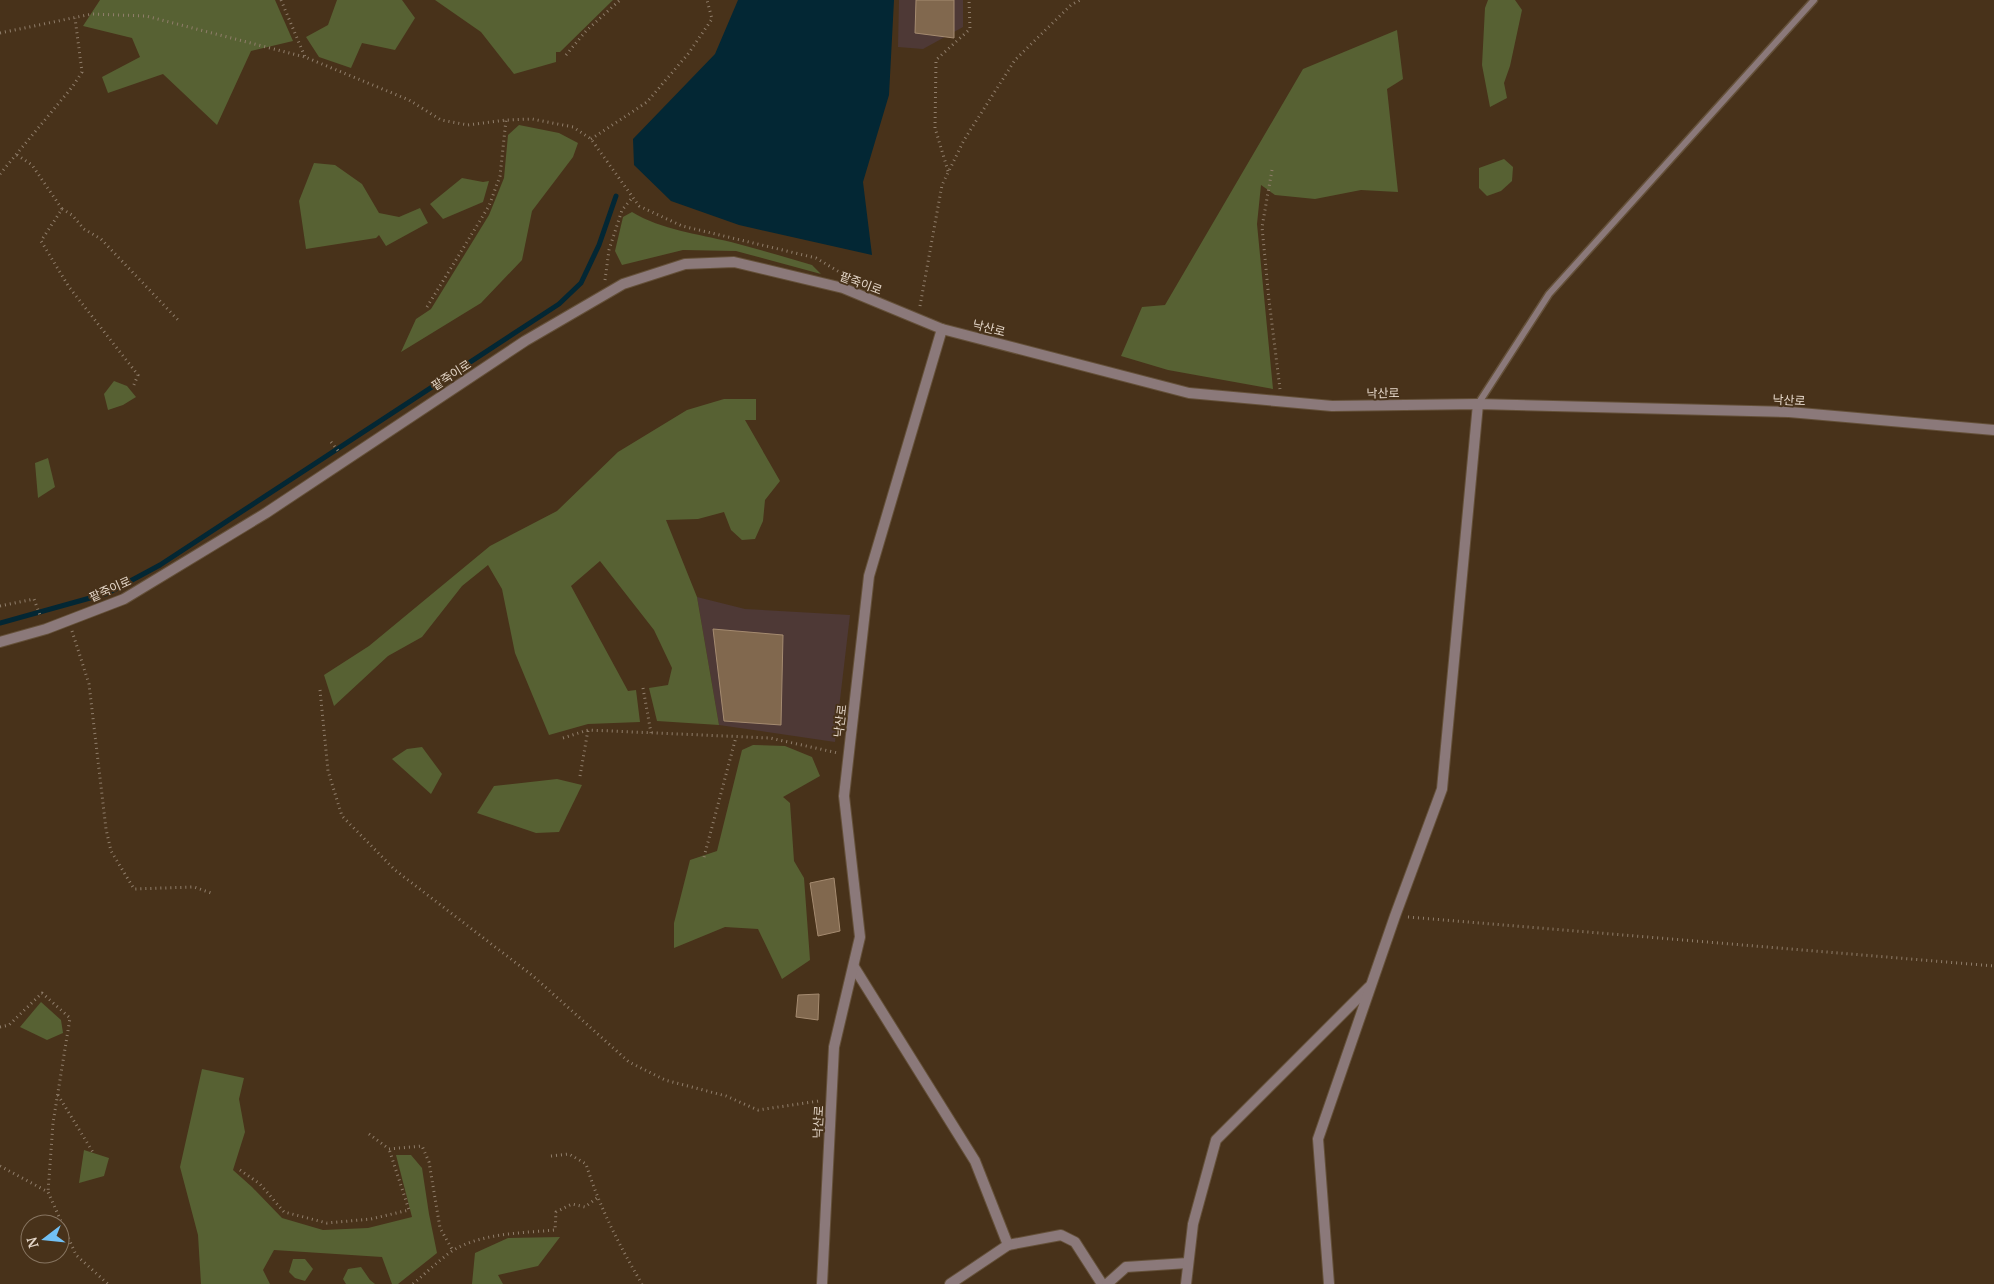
<svg xmlns="http://www.w3.org/2000/svg" width="1994" height="1284" viewBox="0 0 1994 1284" font-family="'PT Serif','Noto Sans KR',serif">
<style>
.industrial{fill:#4e3936}
.green{fill:#576133}
.water{fill:#032734}
.lines{fill:none;stroke-linecap:round;stroke-linejoin:round}
.stream{stroke:#032734;stroke-width:5}
.building{fill:#81684e;stroke:#a58b70}
.service-casing{stroke:#645039;stroke-width:9}
.minor-casing{stroke:#645039;stroke-width:12}
.tertiary-casing{stroke:#645039;stroke-width:12}
.path{stroke:#907e6b;stroke-width:3;stroke-dasharray:1 4;stroke-linecap:butt}
.service{stroke:#8b797a;stroke-width:6}
.minor{stroke:#8b797a;stroke-width:10}
.tertiary{stroke:#8b797a;stroke-width:10}
.labels{text-anchor:middle;dominant-baseline:central;stroke-width:4;stroke-linejoin:round;paint-order:stroke}
.street-label{font-size:12px;fill:#e4d6c8;stroke:#48321a}
</style>
<rect width="100%" height="100%" fill="#48321a"/>
<g class="industrial">
<path d="M899,0H963V27L923,49L898,47Z"/>
<path d="M697,597L745,609L850,615L835,742L719,725Z"/>
</g>
<g class="green">
<path d="M100,0H275L293,41L251,51L217,125L163,74L108,93L102,77L140,57L132,38L83,26Z"/>
<path d="M337,0H402L415,18L395,50L362,43L351,68L319,57L306,37L328,25Z"/>
<path d="M435,0H613L560,52H556V62L514,74L481,32Z"/>
<path d="M1488,0H1515L1522,10L1510,66L1504,83L1507,98L1490,107L1482,65L1485,8Z"/>
<path d="M1397,30L1403,79L1387,89L1398,192L1361,190L1315,199L1275,195L1261,185L1257,224L1273,389L1168,370L1121,356L1142,307L1165,305L1303,69Z"/>
<path d="M519,125L559,133L578,143L573,157L532,211L522,260L481,303L401,352L416,319L431,309L489,215L504,178L508,135Z"/>
<path d="M1504,159L1513,167L1512,181L1501,191L1487,196L1479,188V168Z"/>
<path d="M314,163L335,165L362,184L379,213L399,217L420,208L428,223L386,246L379,235L376,238L306,249L299,201Z"/>
<path d="M462,178L483,182L489,181L483,202L443,219L430,204Z"/>
<path d="M632,212C662,230 698,234 731,242C758,249 785,257 812,265L821,274L736,251L683,250L622,265L615,251L623,217Z"/>
<path d="M114,381L127,386L136,397L123,405L108,410L104,394Z"/>
<path d="M724,399H756V420H745L780,481L765,500L763,521L755,539L742,540L731,530L724,512L698,519L666,520L697,597L719,725L657,721L649,688L668,685L672,668L654,630L600,561L571,586L628,691L636,690L640,722L588,724L549,735L515,653L502,589L488,565L462,586L422,637L388,656L334,706L324,675L369,646L490,546L557,511L618,452L687,410Z"/>
<path d="M48,458L55,487L38,498L35,463Z"/>
<path d="M753,745L785,746L812,757L820,776L783,797L790,803L794,861L804,878L810,960L782,979L758,929L725,927L674,948V923L690,860L717,851L742,750Z"/>
<path d="M422,747L442,774L431,794L392,759L407,749Z"/>
<path d="M557,779L582,785L559,832L536,833L477,813L494,786Z"/>
<path d="M41,1002L61,1020L63,1033L47,1040L20,1027Z"/>
<path d="M202,1069L244,1078L239,1099L245,1132L233,1170L252,1187L282,1218L323,1230L368,1228L412,1217L396,1155H411L422,1168L429,1214L437,1253L398,1284H392L382,1257L274,1250L263,1270L270,1284H201L198,1235L180,1167Z"/>
<path d="M84,1150L109,1158L104,1176L79,1183Z"/>
<path d="M560,1237L538,1266L498,1275L503,1284H472L475,1253L508,1238Z"/>
<path d="M293,1259H305L313,1269L305,1281L295,1278L289,1272Z"/>
<path d="M361,1267L370,1280L375,1284H346L343,1279L348,1269Z"/>
</g>
<path class="water" d="M738,0H894L889,95L863,182L872,255L739,225L671,201L634,165L633,139L715,54Z"/>
<g class="lines">
<path class="stream" d="M0,623L108,593L160,565L559,304L581,283L599,245L616,196"/>
</g>
<g class="building">
<path d="M916,0H954V38L915,33Z"/>
<path d="M713,629L783,635L781,725L724,721Z"/>
<path d="M834,878L840,931L818,936L810,883Z"/>
<path d="M819,994L818,1020L796,1017L798,995Z"/>
</g>
<g class="lines">
<defs>
<path id="service" d="M1478,404L1549,294L1814,0"/>
<g id="minor">
<path d="M854,967L975,1161L1008,1245L1061,1235L1075,1242L1102,1284"/>
<path d="M950,1284L1008,1245"/>
<path d="M1107,1284L1126,1267L1188,1263"/>
<path d="M1186,1284L1193,1224L1216,1140L1369,987"/>
<path d="M1329,1284L1318,1139L1395,916L1442,789L1478,404"/>
</g>
<g id="tertiary">
<path d="M0,642L46,629L124,599L266,513L525,341L623,284L685,264L734,262L843,288L942,329L1189,393L1332,406L1478,404L1789,412L1994,430"/>
<path d="M822,1284L834,1047L860,937L844,796L869,576L942,329"/>
</g>
</defs>
<use href="#service" class="service-casing"/>
<use href="#minor" class="minor-casing"/>
<use href="#tertiary" class="tertiary-casing"/>
<g class="path">
<path d="M281,0L305,57"/>
<path d="M0,33L92,14L146,16L305,57L409,100L441,120L468,125L506,120L532,119L573,127L591,139L639,206L682,226L816,258L841,273"/>
<path d="M566,55L586,31L620,0"/>
<path d="M591,139L647,102L688,54L712,19L707,0"/>
<path d="M17,155L32,165L62,209L41,241L69,287L138,375L133,387"/>
<path d="M1272,170L1262,227L1269,300L1280,389"/>
<path d="M948,171L935,128L936,60L970,29L969,0"/>
<path d="M0,174L73,86L82,72L75,18"/>
<path d="M62,209L72,215L84,229L101,239L178,320"/>
<path d="M605,280L609,250L622,210L632,198"/>
<path d="M920,306L942,185L964,140L1015,60L1071,5L1080,0"/>
<path d="M427,307L489,206L500,176L506,120"/>
<path d="M331,442L339,452"/>
<path d="M0,606L34,599L41,618"/>
<path d="M72,631L89,684L106,829L111,851L134,889L194,887L211,893"/>
<path d="M643,688L651,733"/>
<path d="M320,690L328,771L342,816L395,870L533,976L629,1062L665,1080L726,1096L758,1110L819,1101"/>
<path d="M563,738L588,730L770,738L838,753"/>
<path d="M580,776L588,730"/>
<path d="M704,857L736,737"/>
<path d="M1408,917L1994,966"/>
<path d="M0,1027L9,1025L42,993L70,1018L53,1123L48,1192"/>
<path d="M58,1095L94,1154"/>
<path d="M369,1134L389,1149L422,1146L429,1162L440,1228L453,1251"/>
<path d="M551,1156L569,1154L586,1164C599,1206 619,1245 642,1284"/>
<path d="M0,1166L48,1192L76,1255L108,1284"/>
<path d="M240,1170L260,1184L284,1212L327,1223L371,1219L409,1210L389,1149"/>
<path d="M413,1284C426,1273 438,1261 452,1251C481,1233 522,1233 555,1230L556,1212L572,1204L585,1207L597,1198"/>
</g>
<use href="#service" class="service"/>
<use href="#minor" class="minor"/>
<use href="#tertiary" class="tertiary"/>
</g>
<g class="labels">
<g class="street-label">
<text transform="translate(861 283) rotate(20)">팥죽이로</text>
<text transform="translate(989 328) rotate(14)">낙산로</text>
<text transform="translate(451 375) rotate(-33)">팥죽이로</text>
<text transform="translate(1383 393) rotate(-1)">낙산로</text>
<text transform="translate(1789 400) rotate(3)">낙산로</text>
<text transform="translate(110 589) rotate(-24)">팥죽이로</text>
<text transform="translate(840 721) rotate(-83)">낙산로</text>
<text transform="translate(818 1122) rotate(-87)">낙산로</text>
</g>
</g>
<g transform="translate(45 1239) rotate(254)"><circle r="24" fill="#48321a" stroke="#867460"/>
<path d="M0-4L9 19L0 12L-9 19Z" fill="#72c1f5"/>
<text y="-8" font-size="14" font-weight="bold" text-anchor="middle" fill="#e4d6c8">N</text>
</g>
</svg>
